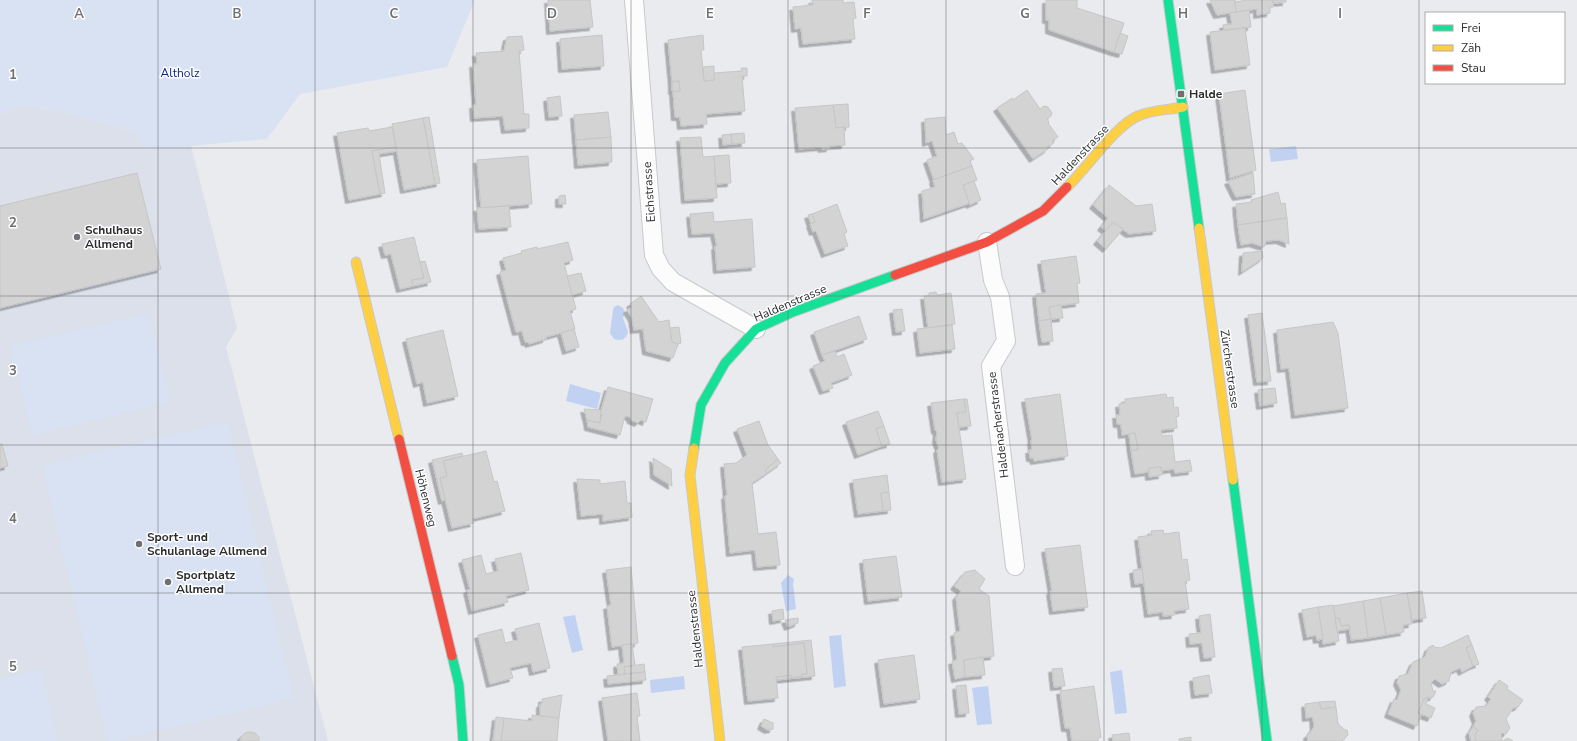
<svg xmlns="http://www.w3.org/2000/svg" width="1577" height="741" viewBox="0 0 1577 741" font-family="'Nunito Sans',sans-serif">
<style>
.built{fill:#dbe0ea}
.green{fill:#d9e2f3}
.water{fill:#c1d1f2}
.building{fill:#d3d3d4;stroke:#c6c6c6;filter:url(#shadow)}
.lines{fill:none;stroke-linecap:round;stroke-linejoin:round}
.street-casing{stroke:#c8c9cc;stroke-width:20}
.fast-casing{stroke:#c8c9cc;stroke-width:11}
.slow-casing{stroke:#c8c9cc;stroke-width:11}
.jam-casing{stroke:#c8c9cc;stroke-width:11}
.street{stroke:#fcfcfd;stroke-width:18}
.fast{stroke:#16e098;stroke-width:9}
.slow{stroke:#ffcf43;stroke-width:9}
.jam{stroke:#f24e42;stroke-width:9}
.grid{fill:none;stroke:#6e7073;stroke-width:1;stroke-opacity:0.55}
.poi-dot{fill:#6e7073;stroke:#fff;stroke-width:1.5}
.labels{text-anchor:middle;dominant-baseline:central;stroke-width:3;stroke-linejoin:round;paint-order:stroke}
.park-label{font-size:12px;fill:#0f2a7f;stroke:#fff}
.poi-label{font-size:12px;font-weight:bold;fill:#2c2d30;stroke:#fff;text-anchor:start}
.street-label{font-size:12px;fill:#2c2d30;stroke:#fff}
.grid-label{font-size:13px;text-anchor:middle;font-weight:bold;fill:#6e7073;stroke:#fff;stroke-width:3;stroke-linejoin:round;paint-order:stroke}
</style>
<defs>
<filter id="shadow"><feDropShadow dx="-3.5" dy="3.5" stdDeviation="0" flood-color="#0004"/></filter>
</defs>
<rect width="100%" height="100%" fill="#e9ebef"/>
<path class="built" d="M24,105L70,114L133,131L146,150L191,146L237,328L226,347L328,741H0V114Z"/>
<g class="green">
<path d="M0,0H475L447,67L300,94L267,139L146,150L133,131L70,114L24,105L0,114Z"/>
<path d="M149,313L171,402L32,436L10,346Z"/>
<path d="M228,421L294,699L116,741H107L42,465Z"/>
<path d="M41,669L58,741H0V679Z"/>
</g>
<g class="water">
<path d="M1296,146L1298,159L1271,162L1269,149Z"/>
<path d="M618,305L623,308L625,312L623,318L628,332C626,340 621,341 614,339L610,333L613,310L614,307Z"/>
<path d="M570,384L601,393L597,409L566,401Z"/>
<path d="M788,575L794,579L793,584L796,609L786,611L781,583Z"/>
<path d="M575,615L583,650L572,653L563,617Z"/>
<path d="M841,635L846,686L834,688L829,636Z"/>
<path d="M1122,670L1127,713L1115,714L1110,672Z"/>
<path d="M684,676L685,689L651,693L650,680Z"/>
<path d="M988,686L992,724L977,725L972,688Z"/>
</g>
<g class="building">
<path d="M548,0H590L593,27L550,31Z"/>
<path d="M812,0H843V3L854,2L856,18L853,19L855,39L803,44L801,28L795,29L793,7L813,5Z"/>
<path d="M1046,0H1077V8L1124,23L1114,52L1049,30V20H1046Z"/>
<path d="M1210,0H1235L1236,12L1217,15Z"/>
<path d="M1247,0H1273V7H1270V13L1257,15V9L1236,12L1235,2Z"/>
<path d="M1273,0H1286V2L1273,3Z"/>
<path d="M1249,10L1251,27L1224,30L1223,25L1232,24L1230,13Z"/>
<path d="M1245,28L1250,65L1215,70L1210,32Z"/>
<path d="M1120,33L1128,36L1122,54L1114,52Z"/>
<path d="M602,35L604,66L562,69L560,39Z"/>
<path d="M703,35L704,50H701L704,81L714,80V73L742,71L741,68H747V76H742L745,111L706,114L707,124L681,126L680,117H675L673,91H680L679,81L672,82L668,40Z"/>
<path d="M522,36L524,50L519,51L524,114H529V128L505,130L503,116L474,118L473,105H476L473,64H477L476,53L504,51L507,37Z"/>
<path d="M714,66V80L704,81L703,67Z"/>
<path d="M679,81L680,91H672V82Z"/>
<path d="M1027,90L1040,109L1044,106L1048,107L1052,113L1051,116L1047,119L1049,122L1048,123L1058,137L1052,141L1054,143L1047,147L1048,149L1033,159L997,108L1012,98L1013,100Z"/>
<path d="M1245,90L1256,170L1230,178L1219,94Z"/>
<path d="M560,96L562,116L549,117L547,98Z"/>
<path d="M848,104L849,127L836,128L833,105Z"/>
<path d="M833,105L836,128L844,127L845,145L829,146L830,148L822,149L821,147L799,149L795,108Z"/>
<path d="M608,112L611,137L576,140L574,115Z"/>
<path d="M429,117L440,183L435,184L423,118Z"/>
<path d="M945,117L946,135L954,132L958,144L962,143L974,159L970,161L972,166L934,180L927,160L937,156L932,141L926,143L925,119Z"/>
<path d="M423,118L435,184L404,190L392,124Z"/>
<path d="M392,127L396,147L372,151L380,194L349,200L337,133L368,128L369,131Z"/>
<path d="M744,133L745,143L732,144L731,134Z"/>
<path d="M731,134L732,144L723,145L722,135Z"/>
<path d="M611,137L612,162L578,165L576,140Z"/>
<path d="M701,137L703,157L714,156L717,198L685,200L680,138Z"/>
<path d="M396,147L397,151L379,154L385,193L380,194L372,151Z"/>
<path d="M729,155L731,183L716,184L714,156Z"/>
<path d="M528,156L532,204L481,208L477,160Z"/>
<path d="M972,166L977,180L963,185L970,203L924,219L922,191L935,187L933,180Z"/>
<path d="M137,173L161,269L0,308V206Z"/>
<path d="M1253,173L1255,194L1236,197L1228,181Z"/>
<path d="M974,181L981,200L970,205L963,185Z"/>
<path d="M1109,185L1136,206L1152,204L1156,231L1129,234L1113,222L1106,231L1101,227L1108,218L1093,205Z"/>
<path d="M1278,192L1281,204L1285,203L1287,218L1238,225L1236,204L1252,202L1251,200Z"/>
<path d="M565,195L566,204H559V196Z"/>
<path d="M837,204L847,232L844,234L848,246L825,254L816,231L813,232L810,224L815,222L812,214Z"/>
<path d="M509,206L511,227L479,229L477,208Z"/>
<path d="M713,212L714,222L752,219L755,267L717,270L715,246H717L714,233L692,234L690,214Z"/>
<path d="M812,214L815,222L811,224L808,215Z"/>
<path d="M1287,218L1289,244L1279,240L1266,241L1264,247L1252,243L1241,245L1238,225Z"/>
<path d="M1113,222L1123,229L1106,249L1097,241Z"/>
<path d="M414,237L424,278L412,280L413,286L400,289L391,254L385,255L382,244Z"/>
<path d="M568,242L573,260L564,263L576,309L570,311L575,329L546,337V339L529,344L528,342H525L522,331L516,332L500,272L506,270L503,258L522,253L521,251L537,247V249Z"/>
<path d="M1262,251L1263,258L1242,272L1243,253Z"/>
<path d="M1076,256L1080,283H1077L1079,303L1049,307L1051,319L1039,321L1036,294L1046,293L1041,261Z"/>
<path d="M425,261L431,282L413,286L412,280L424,278L420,262Z"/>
<path d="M581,273L586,291L572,295L567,276Z"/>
<path d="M936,292L937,295L951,293L955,324L928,328L924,296H929V293Z"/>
<path d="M641,296L659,322L669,320L672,342L678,344L673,358L646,351L643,329L634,330L632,318L627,310L632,307L630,304Z"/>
<path d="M1061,305L1063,318L1051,319L1049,307Z"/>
<path d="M902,309L905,331L896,332L893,310Z"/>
<path d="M1262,313L1271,381L1257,382L1248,315Z"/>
<path d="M859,316L867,339L822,355L814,332Z"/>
<path d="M1051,319L1053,341L1042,342L1039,321Z"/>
<path d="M1333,322L1338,333L1348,408L1295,415L1289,368L1281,369L1277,330Z"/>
<path d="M952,325L955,349L920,353L917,329Z"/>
<path d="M679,327L681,343L678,344L672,342L670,328Z"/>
<path d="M574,329L579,347L566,351L561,333Z"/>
<path d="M443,330L458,396L427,403L423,382L417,384L406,339Z"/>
<path d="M835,351L837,357L844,354L852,375L831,383L833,388L823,391L813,366L825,361L822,355Z"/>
<path d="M608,387L653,399L646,422L641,420L638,423L631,420L630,417L625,416L620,435L588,427L587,420L600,423L602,415L600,414Z"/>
<path d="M1275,388L1277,403L1260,406L1258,390Z"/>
<path d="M1060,394L1068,456L1034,461L1033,458H1030L1029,450H1032L1031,440H1032L1025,399Z"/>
<path d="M1166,394L1167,398L1173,397L1174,408L1178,407L1179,416L1176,417L1177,428L1161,430L1162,436L1172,435L1175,462L1190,460L1192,471L1175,473L1174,469L1161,471V467L1149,468V472L1135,474L1131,450H1138L1135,433L1122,435L1121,424H1117L1116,415H1120L1119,404L1125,403V399Z"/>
<path d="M964,399L966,412L957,413L966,479L942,482L937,450L939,448L936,440L937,432L935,430L931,403Z"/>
<path d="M964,399H967L971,426L959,427L957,413L966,412Z"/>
<path d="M584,409L601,410L600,423L587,420Z"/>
<path d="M878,411L884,426L876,429L882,446L858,455L846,422Z"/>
<path d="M759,421L768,445L778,459L765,470L767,473L752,483L758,534L776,532L780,565L757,567L755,550L730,553L725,496L727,495L724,464L736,463L747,455L737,429Z"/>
<path d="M884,426L890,444L882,446L876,429Z"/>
<path d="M1135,433L1138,450H1131L1129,434Z"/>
<path d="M0,444H2L8,466L0,468Z"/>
<path d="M486,451L494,482L497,481L505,511L472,519L474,523L452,528L440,478L447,476L443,461Z"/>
<path d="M462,453L463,456L443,461L447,476L440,478L445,500L442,501L432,460Z"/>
<path d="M653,458L671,469L672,486L654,475Z"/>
<path d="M778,459L781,463L767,473L765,470Z"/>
<path d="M1161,467L1162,475L1149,477V468Z"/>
<path d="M887,475L889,492L881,493L883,511L858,514L853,480Z"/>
<path d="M577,479L600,480V484L625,481L627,503H631L632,517L603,521V514L581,516Z"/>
<path d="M889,492L891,510L883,511L881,493Z"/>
<path d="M1163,530L1164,534L1179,532L1182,560L1187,559L1190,580L1185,581L1189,609L1174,611L1175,615L1163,616V612L1148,614L1138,537L1152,535L1151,531Z"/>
<path d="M1080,545L1088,607L1053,611L1050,591H1052L1045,549Z"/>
<path d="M521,553L529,590L506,596L508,602L472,611L467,590L470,589L462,560L481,555L486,574L498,571L495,559Z"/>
<path d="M896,556L902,597L868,601L863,560Z"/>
<path d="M631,567L638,643L612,647L607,606L611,605L606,570Z"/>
<path d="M1142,569L1144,583L1135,584L1133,570Z"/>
<path d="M975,570L985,579L979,589L989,596L994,656L964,660L965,677L955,679L952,661L957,660L954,633L960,631L956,597L961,591L954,586L965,572Z"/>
<path d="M1422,591L1426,618L1412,620L1407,593Z"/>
<path d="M1407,593L1412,624L1403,625L1404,632L1386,635L1380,598Z"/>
<path d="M1380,598L1386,635L1368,638L1363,601Z"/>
<path d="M1363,601L1368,638L1351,640L1349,625L1341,626L1339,618L1335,619L1333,606Z"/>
<path d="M1333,605L1339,641L1323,644L1318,607Z"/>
<path d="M1318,607L1323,639L1317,640L1316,635L1307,637L1302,610Z"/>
<path d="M783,609L784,619L773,621L772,611Z"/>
<path d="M1210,614L1215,657L1204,658L1202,643L1190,644L1189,634L1201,633L1199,616Z"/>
<path d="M798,618V623L788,627L785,620Z"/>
<path d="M1339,618L1341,626L1349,625V629L1337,631L1335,619Z"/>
<path d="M539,623L550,668L533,672L531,663L510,668L513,678L490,684L478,635L502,629L505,643L518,640L515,629Z"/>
<path d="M1468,635L1472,645L1466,648L1473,666L1462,672L1460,668L1451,672L1449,681L1442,684L1435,679L1431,683L1433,691H1436L1433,697L1424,699L1418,713L1421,715L1417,726L1388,714L1394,699L1397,700L1401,690L1397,682L1399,676L1408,674L1413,662L1425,657L1428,649V648L1433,645L1434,647L1441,648Z"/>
<path d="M811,640L815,676L777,680L776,677L791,675V678L802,676V674H807L804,643L773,647V644Z"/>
<path d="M804,643L807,674H802V676L791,678V675L776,677L778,698L748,701L742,647L773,644V647Z"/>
<path d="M632,644L635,665L624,667L625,674L618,675L617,664L624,663L622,645Z"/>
<path d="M1472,645L1479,664L1473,666L1466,648Z"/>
<path d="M914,655L920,699L884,704L878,660Z"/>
<path d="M983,657L985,675L965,677L964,660Z"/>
<path d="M644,664L645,672L625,674L624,667Z"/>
<path d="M1062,668L1065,686L1054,687L1052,669Z"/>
<path d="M645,672L646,680L608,684L607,676Z"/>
<path d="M1209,675L1212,693L1195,695L1193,678Z"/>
<path d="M1499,680L1508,686L1507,689L1523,700L1518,707L1513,708L1506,719L1510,728L1506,734L1501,733L1502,741L1508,738L1513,741H1476L1475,735L1478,730L1473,727L1476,721L1473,713L1476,707L1486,706L1491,699L1488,697Z"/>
<path d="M966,685L969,713L959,714L956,686Z"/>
<path d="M1094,686L1101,737L1098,738V741H1072L1070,728H1065L1060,691Z"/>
<path d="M637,693L640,716H637L640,741H608L602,698Z"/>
<path d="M562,695L559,718L540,716V704H542V699Z"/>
<path d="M1428,697L1426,704L1435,708L1431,718L1418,713L1424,699Z"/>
<path d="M1335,701L1336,707L1321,709L1319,702Z"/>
<path d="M1319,702L1321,709L1336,707L1338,724L1345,730H1347L1348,735L1342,741H1308L1307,735L1309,734L1314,727L1313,717L1306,718L1305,704Z"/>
<path d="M532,715L559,718L557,741H501L504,718L532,721Z"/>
<path d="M496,717L504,718L501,741H493Z"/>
<path d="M764,719L773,723V729L768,730L761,726Z"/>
<path d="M1473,727L1478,730L1475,735L1476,741H1471L1469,733Z"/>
<path d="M250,732L255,733L259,737V741H240L241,737L245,733Z"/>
<path d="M1129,733L1130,741H1113L1112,735Z"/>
<path d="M1191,737V741H1179V739Z"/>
</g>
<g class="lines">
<defs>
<g id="street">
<path d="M634,0L654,255L661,269L673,282L756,329"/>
<path d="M987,242L993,280L1000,297L1006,341L991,366L1015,566"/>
</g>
<g id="fast">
<path d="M1168,0L1199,228"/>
<path d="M694,448L701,405L725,363L756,329L793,312L895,275"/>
<path d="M1233,480L1267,741"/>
<path d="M452,656L459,685L463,741"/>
</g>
<g id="slow">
<path d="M1067,187C1085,170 1117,124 1138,116C1151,110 1169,110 1183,107"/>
<path d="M1199,228L1233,480"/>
<path d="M356,262L399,439"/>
<path d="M694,448L690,475L720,741"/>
</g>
<g id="jam">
<path d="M895,275L987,242L1043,211L1067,187"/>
<path d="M399,439L452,656"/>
</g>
</defs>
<use href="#street" class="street-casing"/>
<use href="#fast" class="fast-casing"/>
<use href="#slow" class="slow-casing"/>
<use href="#jam" class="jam-casing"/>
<use href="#street" class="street"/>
<use href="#fast" class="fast"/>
<use href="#slow" class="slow"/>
<use href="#jam" class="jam"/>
</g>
<path class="grid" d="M158,0V741M315,0V741M473,0V741M631,0V741M788,0V741M946,0V741M1104,0V741M1262,0V741M1419,0V741M0,148H1577M0,296H1577M0,445H1577M0,593H1577"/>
<g class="poi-dot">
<rect x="1177" y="90" width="8" height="8" rx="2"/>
<circle cx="77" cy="237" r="4"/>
<circle cx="139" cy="544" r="4"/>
<circle cx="168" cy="582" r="4"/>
</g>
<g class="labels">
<g class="park-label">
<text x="180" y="73">Altholz</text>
</g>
<g class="poi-label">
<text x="1189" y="94">Halde</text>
<text x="85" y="230">Schulhaus<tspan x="85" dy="14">Allmend</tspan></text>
<text x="147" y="537">Sport- und<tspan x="147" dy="14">Schulanlage Allmend</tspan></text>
<text x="176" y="575">Sportplatz<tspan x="176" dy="14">Allmend</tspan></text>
</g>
<g class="street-label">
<text transform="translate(1080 155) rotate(-47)">Haldenstrasse</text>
<text transform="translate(649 192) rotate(-94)">Eichstrasse</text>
<text transform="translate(790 303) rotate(-23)">Haldenstrasse</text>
<text transform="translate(1230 369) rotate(82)">Zürcherstrasse</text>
<text transform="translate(998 425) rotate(-97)">Haldenacherstrasse</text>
<text transform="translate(426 498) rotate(76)">Höhenweg</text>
<text transform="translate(695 629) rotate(-96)">Haldenstrasse</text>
</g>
</g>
<g class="grid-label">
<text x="79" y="18">A</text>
<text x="237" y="18">B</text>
<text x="394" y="18">C</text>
<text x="552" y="18">D</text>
<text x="710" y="18">E</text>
<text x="867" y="18">F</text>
<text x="1025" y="18">G</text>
<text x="1183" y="18">H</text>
<text x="1340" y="18">I</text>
<text x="13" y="79">1</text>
<text x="13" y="227">2</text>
<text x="13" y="375">3</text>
<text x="13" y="523">4</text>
<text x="13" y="671">5</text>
</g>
<rect x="1425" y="12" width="140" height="72" fill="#ffffff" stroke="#ababac"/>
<rect x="1433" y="25" width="20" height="6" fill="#16e098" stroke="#ababac"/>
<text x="1461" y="32" font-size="12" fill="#2c2d30">Frei</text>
<rect x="1433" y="45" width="20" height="6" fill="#ffcf43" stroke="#ababac"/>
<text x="1461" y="52" font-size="12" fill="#2c2d30">Zäh</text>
<rect x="1433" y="65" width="20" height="6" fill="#f24e42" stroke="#ababac"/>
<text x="1461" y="72" font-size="12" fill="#2c2d30">Stau</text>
</svg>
